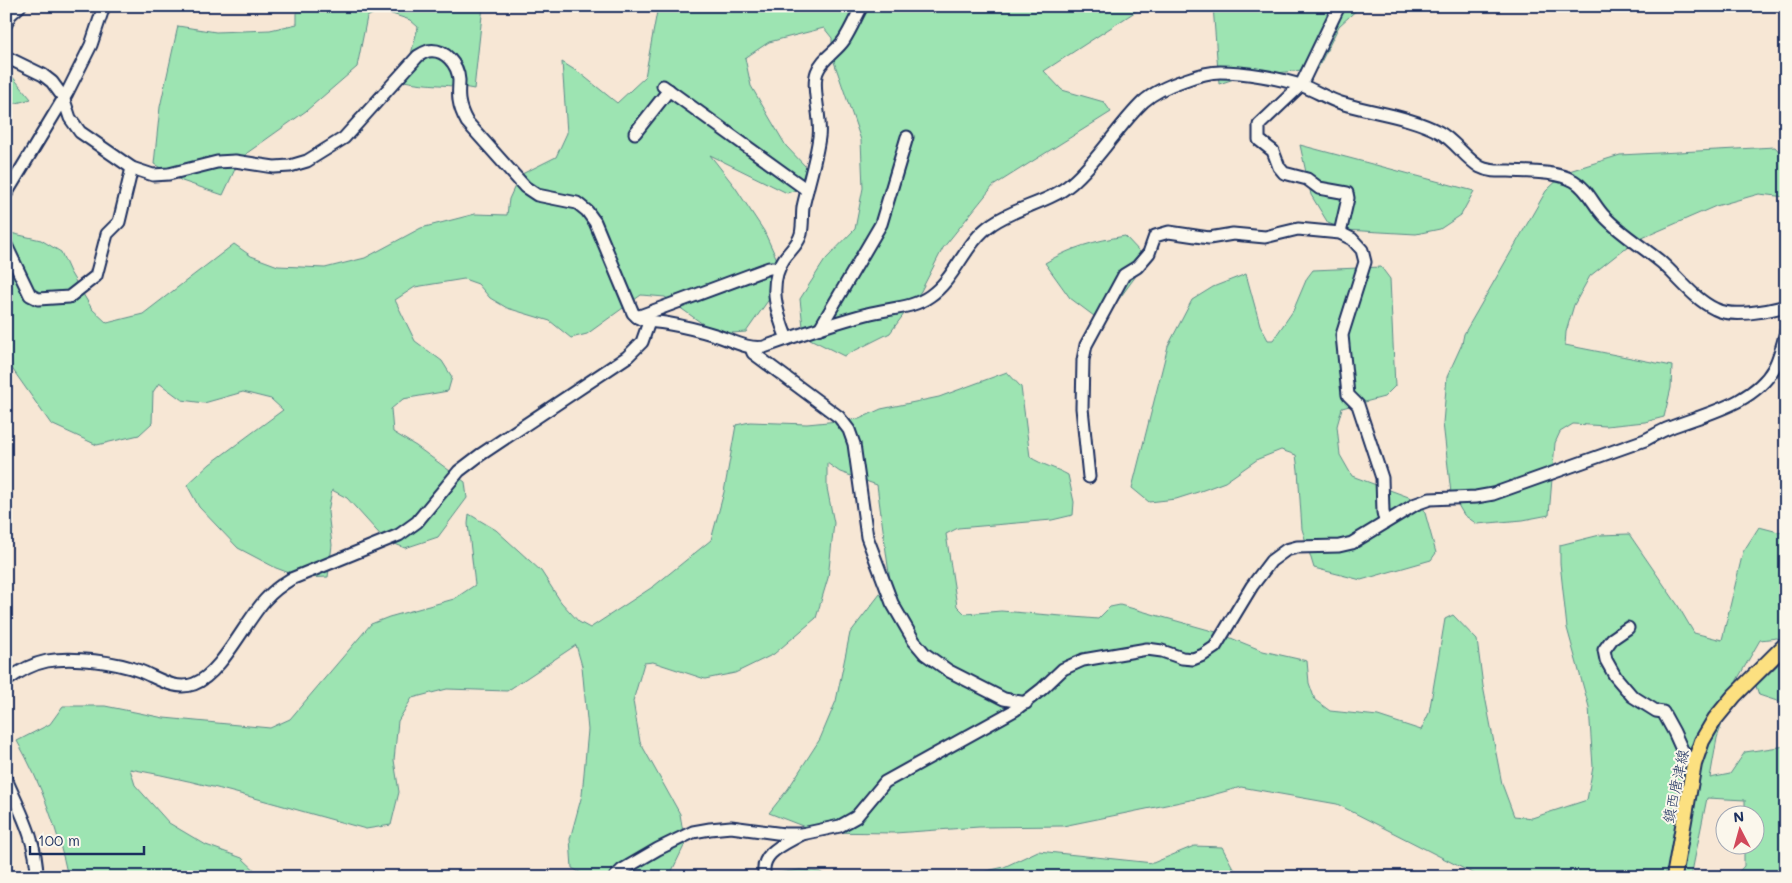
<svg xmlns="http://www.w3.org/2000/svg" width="1792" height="883" viewBox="0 0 1792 883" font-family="Mali,'Klee One',sans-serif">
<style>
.green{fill:#9de4b2;stroke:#5c8a88}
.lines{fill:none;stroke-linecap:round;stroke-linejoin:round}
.minor-casing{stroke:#1b2f5e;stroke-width:15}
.major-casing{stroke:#1b2f5e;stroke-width:18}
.minor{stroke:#fbf7ec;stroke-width:11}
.major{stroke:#fce080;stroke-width:14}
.labels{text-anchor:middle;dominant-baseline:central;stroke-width:4;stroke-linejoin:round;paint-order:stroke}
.street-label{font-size:15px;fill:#1b2f5e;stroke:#fbf7ec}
</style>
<rect width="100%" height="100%" fill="#f7e7d5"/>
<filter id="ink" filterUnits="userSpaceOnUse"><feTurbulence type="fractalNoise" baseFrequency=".02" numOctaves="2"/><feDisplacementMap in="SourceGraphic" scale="10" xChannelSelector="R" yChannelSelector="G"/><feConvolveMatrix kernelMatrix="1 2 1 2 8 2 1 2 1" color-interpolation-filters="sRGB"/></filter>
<g filter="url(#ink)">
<g class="green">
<path d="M297,6H483L474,89C451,84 427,86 404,81L418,27L410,20L380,10L367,17L357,67L306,111L247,153L236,167L223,195L182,181L154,164L160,107L178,26L216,32L270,30L297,24Z"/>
<path d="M658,6H1144L1044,71L1062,90L1104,102L1111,112L993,186L943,248L921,291L890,333L844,356L804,336L800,299L825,260L855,229L863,188L861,140L832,56V38L824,28L769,42L745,58L751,86L786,146L806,167L799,189L787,193L710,155L735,187L764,231L780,266L772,295L746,332L717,334L665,297L641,295L587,334L571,338L550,321L507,308L490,298L478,284L464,279L415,287L395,300L415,341L442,361L452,377L448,391L403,399L391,409L393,432L416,446L465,482L467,498L438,537L405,548L385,540L347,498L332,490L328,512L332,545L328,577L303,578L276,568L238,548L199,507L187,485L210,464L283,410L271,399L243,392L204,403L182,400L159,383L153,392L152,423L139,435L97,445L51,424L6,360V232L41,240L61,252L70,272L92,309L107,323L143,314L234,244L251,256L278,266L325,268L365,258L421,228L475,214L507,215L509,199L520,175L556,157L567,133L562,62L581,74L617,103L645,77Z"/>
<path d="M1213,6H1361L1339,26L1318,68L1237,78L1219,84Z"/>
<path d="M6,69L31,99L6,106Z"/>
<path d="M1300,145L1474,191L1461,215L1440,229L1416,234L1345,230L1328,223L1311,195Z"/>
<path d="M1775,147L1786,159V197L1759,194L1716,206L1633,242L1590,276L1574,305L1566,332L1565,345L1672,366L1671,388L1664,417L1645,422L1606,426L1573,424L1560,432L1555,443L1549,515L1523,520L1477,524L1464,515L1451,493L1443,423L1447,377L1462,344L1464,334L1546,191L1566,172L1620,155Z"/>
<path d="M1125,236L1140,252L1144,265L1102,322L1070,298L1045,263C1072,247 1094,241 1125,236Z"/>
<path d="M1381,267L1390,279L1395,386L1384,397L1342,408L1337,426L1340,455L1352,476L1422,502L1436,553L1431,560L1361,580L1314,568L1302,529L1298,470L1296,455L1281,450L1258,459L1225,482L1198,492L1176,499L1149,502L1132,488L1168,346L1192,300L1213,287L1246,274L1260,325L1268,340H1273L1293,311L1307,278L1313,270Z"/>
<path d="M1007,372L1021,387L1030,457C1042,465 1056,468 1068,475L1074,502L1073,515L1052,520L958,528L946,534L957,606L965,614L1001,611L1098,619L1110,607L1120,605L1216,632L1263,651L1307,661L1309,683L1315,700L1330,711L1378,716L1421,730L1429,713L1445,619L1453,615L1477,640L1483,686L1502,784L1514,816L1532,818L1587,800L1593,767L1589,707L1567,628L1560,563V545L1600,535L1629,534L1677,604L1694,633L1722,640L1743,552L1759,527L1786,534V641L1777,638L1760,640L1737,680L1717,738L1710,778L1730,774L1745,752L1786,746V877H1734L1744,866V846H1754V816L1745,815V800L1707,798L1691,877H1480L1337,804L1241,787L1205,797L1063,826L979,827L895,833L818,832L769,813L788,789L820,739L836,701L850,633L890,581L877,485L840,472L827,463V488L834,523L828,578L816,618L774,654L735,673L705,679L653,662L644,663L633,701L640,742L680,814L685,844L669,877H588L572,868L570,839L582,795L588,730L582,666L576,645L507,691L447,689L412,698L398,721L394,760L399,792L391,825L366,829C288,808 210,783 130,769L135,785L169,823L206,845L242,858L262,877H68C58,830 41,783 17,741L50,724L63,706H105L164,718L270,728L290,719L371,624L389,617L454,599L475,585L468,524L469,514L496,530L541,571L561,602L579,622L590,628L654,586L711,540L724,492L736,425L750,422L807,424L859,419L881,409L939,397Z"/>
<path d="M1786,657V704L1759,695L1756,686Z"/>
<path d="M1194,846L1222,847L1232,866L1241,877H961L1004,867L1038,851L1153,863Z"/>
<path d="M800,870L820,872L828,877H764L770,874Z"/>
</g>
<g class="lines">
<defs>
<g id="minor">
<path d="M1339,6L1301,85L1259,125V140L1273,151L1279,167L1284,173L1307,179L1319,188L1347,193L1348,198L1340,233"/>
<path d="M6,24L10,15L20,6"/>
<path d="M6,57L43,75L52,82L63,97L70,118L80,132L132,168L153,175L169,174L217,162L235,161L274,167L290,166L307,161L344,138L418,56C421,54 425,52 428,51C445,48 458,65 459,80C459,87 458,93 459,100C460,108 463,115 467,122L525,187L537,195L577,203L587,211L595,222L633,313C642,323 653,321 665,323C682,326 699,330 715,335C731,340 748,350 764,347C798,335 832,323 867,314C888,308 912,309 930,296C956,278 965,242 992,224C1016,207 1049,203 1072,183C1099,160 1117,127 1143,102C1155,91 1170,85 1185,80C1196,76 1208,72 1220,72C1245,72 1279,78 1303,86C1316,91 1328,99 1341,103C1373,113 1409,116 1439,132C1454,140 1465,158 1480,167C1489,172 1500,171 1509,171C1530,172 1556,171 1574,181C1588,189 1594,206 1605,217C1622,235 1642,246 1661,262C1679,278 1694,299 1715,309C1732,318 1767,311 1786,306"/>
<path d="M663,86L807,190"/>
<path d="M635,133L669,90"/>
<path d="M6,194L67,93L91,45L104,6"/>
<path d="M6,245L30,295L38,299L69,297L96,276L107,234L119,222L132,168"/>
<path d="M637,317L769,268H778"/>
<path d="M820,328L881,224L907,137"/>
<path d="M787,339C777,314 767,284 784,259C790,250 798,245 801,234C803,225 802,216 803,207C808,184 816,160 819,137C822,118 811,88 817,72C822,58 836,52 844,40C851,29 856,17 862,6"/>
<path d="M751,348L753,353L839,417L849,430L854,444L867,537L892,603L914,641L925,654L949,671L1004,699L1026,703"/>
<path d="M1089,477L1082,408L1083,360L1086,345L1124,275L1137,267L1149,253L1155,236L1169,232L1209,238L1233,234L1265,237L1298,229L1340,233L1352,239L1362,250L1365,262L1342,335L1348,395L1358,405L1382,478L1383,512L1385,521"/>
<path d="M1628,628L1612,639L1604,650L1606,660L1615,676L1632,696L1656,711L1663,712L1674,732L1683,752L1694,764"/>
<path d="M6,681C18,672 32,664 47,661C73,656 116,662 140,671C158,678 175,691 194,684C221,674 245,622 265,600C273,591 281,585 291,579L399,535L417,522L459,471L480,455L627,357L642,342L649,322"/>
<path d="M6,779C20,811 37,841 37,877"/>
<path d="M615,877L622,870L658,849L693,832L710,829L731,827L784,834H802L840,826L856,817L885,782L1015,710L1042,689L1063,669L1083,660L1147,649L1162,651L1182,658L1193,659L1203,655L1215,647L1252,586L1271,561L1286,550L1297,547L1339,546L1352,543L1416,504L1430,499L1476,497L1493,494L1645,440C1653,436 1661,431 1669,428C1704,414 1754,404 1774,368C1780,356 1783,344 1786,331"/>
<path d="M765,877C758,853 785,844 802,834"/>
</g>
<path id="major" d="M1674,877L1694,764L1702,741L1715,719L1734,696L1786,644"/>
</defs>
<use href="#minor" class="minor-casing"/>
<use href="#major" class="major-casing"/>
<use href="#minor" class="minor"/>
<use href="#major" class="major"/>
</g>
</g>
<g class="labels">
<g class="street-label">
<text transform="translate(1675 786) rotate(-78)">鎮西唐津線</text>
</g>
</g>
<rect width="1792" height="883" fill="none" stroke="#fbf7ec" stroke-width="25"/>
<rect x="12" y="12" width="1767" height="858" fill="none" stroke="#1b2f5e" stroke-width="2" filter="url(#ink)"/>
<g transform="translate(1740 830) rotate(354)"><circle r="24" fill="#fbf7ec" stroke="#a1a7b3"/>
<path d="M0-4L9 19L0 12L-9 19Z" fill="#d1495b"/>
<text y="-8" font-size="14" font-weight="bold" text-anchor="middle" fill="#1b2f5e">N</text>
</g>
<path d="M30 846v8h114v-8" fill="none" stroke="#1b2f5e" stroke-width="2.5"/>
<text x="38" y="846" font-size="15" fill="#1b2f5e" stroke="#fbf7ec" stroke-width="4" paint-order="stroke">100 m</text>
</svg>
